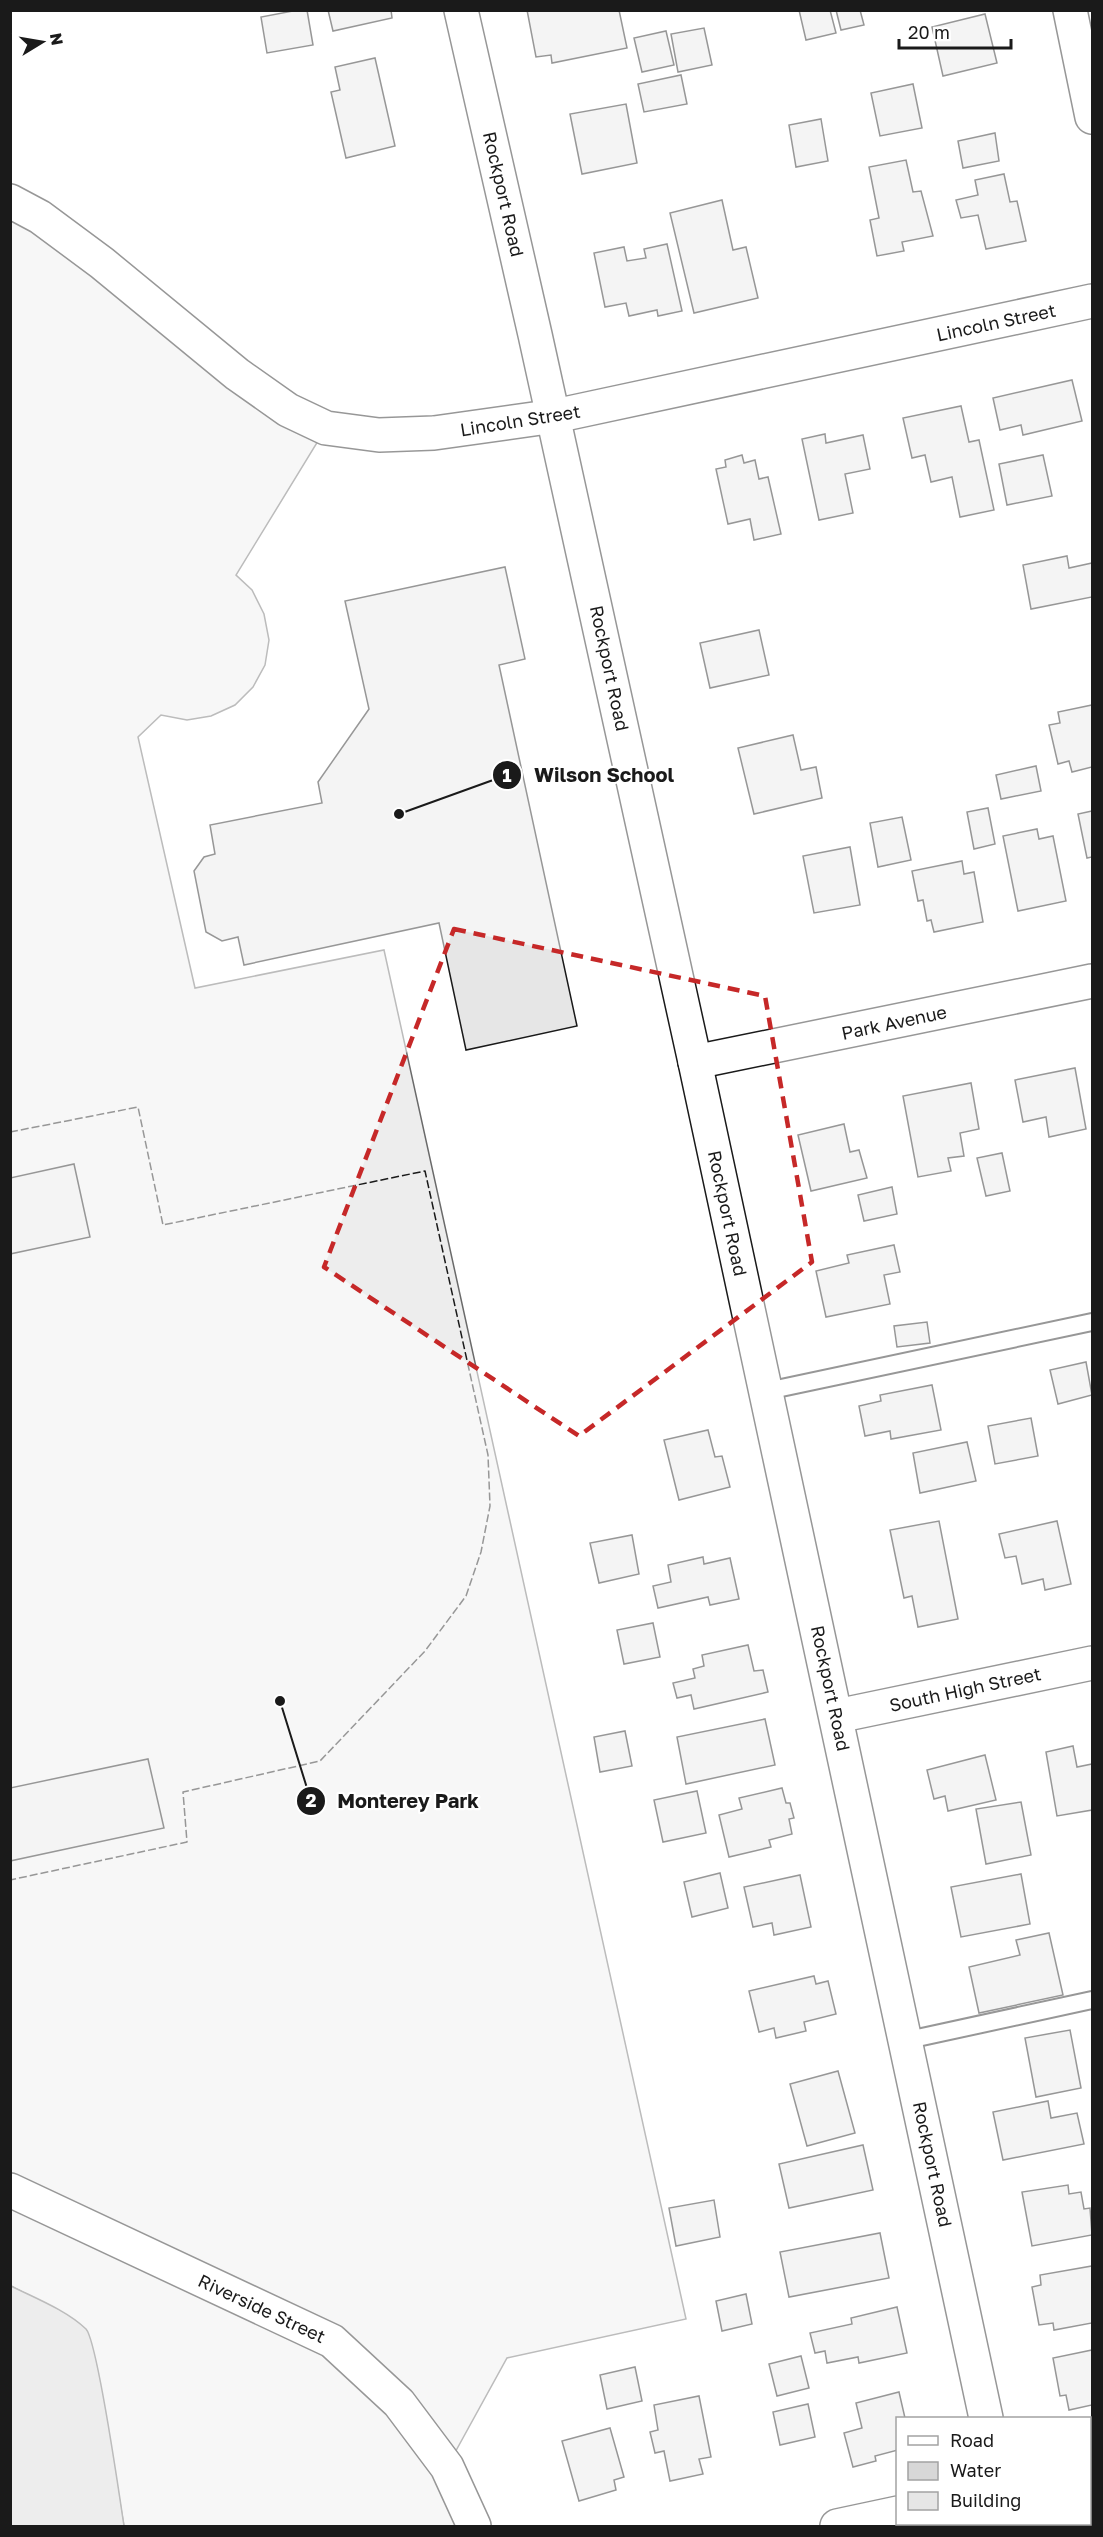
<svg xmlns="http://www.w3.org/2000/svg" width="1103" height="2537" viewBox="0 0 1103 2537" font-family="'Golos Text',sans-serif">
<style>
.built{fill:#ededed;stroke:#6a6a6a;stroke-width:1.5}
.water{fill:#d7d7d7;stroke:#6a6a6a;stroke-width:1.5}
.building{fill:#e6e6e6;stroke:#1a1a1a;stroke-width:1.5}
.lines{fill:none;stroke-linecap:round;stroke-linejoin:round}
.lane-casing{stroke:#1a1a1a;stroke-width:20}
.street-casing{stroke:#1a1a1a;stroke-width:36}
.secondary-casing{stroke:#1a1a1a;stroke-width:36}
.lane{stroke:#fff;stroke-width:16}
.street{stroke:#fff;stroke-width:33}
.secondary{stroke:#fff;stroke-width:33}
.fence{stroke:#1a1a1a;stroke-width:1.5;stroke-dasharray:8 3;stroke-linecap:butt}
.marked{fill:none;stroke:#c62828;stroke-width:4.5;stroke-dasharray:12 8;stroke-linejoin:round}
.labels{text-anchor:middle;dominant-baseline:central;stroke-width:4.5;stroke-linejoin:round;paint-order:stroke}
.street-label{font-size:18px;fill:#1a1a1a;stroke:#fff}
.leader{fill:none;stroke:#1a1a1a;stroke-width:2}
.callout-dot{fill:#1a1a1a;stroke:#fff;stroke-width:2}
.mark-label{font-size:18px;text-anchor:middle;font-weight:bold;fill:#fff}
.callout-label{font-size:20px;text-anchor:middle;font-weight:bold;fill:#1a1a1a;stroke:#fff;stroke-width:4.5;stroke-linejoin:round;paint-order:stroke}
</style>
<rect width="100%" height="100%" fill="#fff"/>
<path class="built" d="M11,201L326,428L236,575L252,590L264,614L269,640L265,665L253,687L235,705L211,716L187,720L161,715L138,737L195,988L384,950L686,2319L507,2358L447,2467L474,2526H124L96,2363L56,2309L11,2286Z"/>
<path class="water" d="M11,2286C35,2298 66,2310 86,2329C97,2341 120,2499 124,2526H11Z"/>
<g class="building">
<path d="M298,10H307L313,45L267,53L261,17Z"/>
<path d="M328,10H391L392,18L333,31Z"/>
<path d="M527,10H619L627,48L552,63L551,55L536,57Z"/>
<path d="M799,10H830L836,33L806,40Z"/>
<path d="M836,10H860L864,25L841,30Z"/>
<path d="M985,14L997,63L943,76L932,27Z"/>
<path d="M704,28L712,65L678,72L671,34Z"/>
<path d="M666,31L674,65L642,72L634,38Z"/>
<path d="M375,58L395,146L346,158L331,92L340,90L335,67Z"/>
<path d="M681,75L687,104L644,112L638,84Z"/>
<path d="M913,84L922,128L880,136L871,93Z"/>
<path d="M626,104L637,163L582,174L570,114Z"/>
<path d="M821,119L828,161L796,167L789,125Z"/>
<path d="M995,133L999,161L963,168L958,141Z"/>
<path d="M906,160L913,192L921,191L933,236L902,242L904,251L877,256L870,220L879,218L869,167Z"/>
<path d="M1004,174L1010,202L1017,201L1026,241L986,249L978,215L961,218L956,200L978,195L975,180Z"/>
<path d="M722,200L733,250L746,247L758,298L694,313L670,213Z"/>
<path d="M667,244L682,311L658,316L657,310L629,316L626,303L605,307L594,253L624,247L627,261L646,258L644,249Z"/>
<path d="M1072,380L1082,421L1023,435L1021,425L1000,430L993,398Z"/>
<path d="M961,406L969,442L979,440L994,510L960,517L952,477L931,482L925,455L912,458L903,418Z"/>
<path d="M825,434L826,443L863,435L870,469L845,474L853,513L819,520L802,439Z"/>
<path d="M742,455L744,463L755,460L759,479L768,477L781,534L754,540L750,519L728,524L716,469L726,467L725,460Z"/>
<path d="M1043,455L1052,496L1007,505L999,464Z"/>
<path d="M1067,556L1069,568L1092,563V597L1031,609L1023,565Z"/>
<path d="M505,567L525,659L499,665L577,1026L466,1050L439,923L244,965L238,937L222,941L206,932L194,871L204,857L215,854L210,825L322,803L318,782L369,709L345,601Z"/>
<path d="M759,630L769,675L710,688L700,643Z"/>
<path d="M1092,705V767L1072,772L1069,761L1058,764L1049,725L1060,723L1058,712Z"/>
<path d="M793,735L801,770L816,767L822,798L754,814L738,748Z"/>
<path d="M1036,766L1041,791L1001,799L996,775Z"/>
<path d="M988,808L995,844L974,849L967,812Z"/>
<path d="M1092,811V857L1087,858L1078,814Z"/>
<path d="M902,817L911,860L878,867L870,823Z"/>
<path d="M1037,829L1039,839L1053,836L1066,901L1018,911L1003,836Z"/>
<path d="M850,847L860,905L814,913L803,856Z"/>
<path d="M962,861L964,874L974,872L983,922L934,932L931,920L927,921L923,900L918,901L912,871Z"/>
<path d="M1075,1068L1086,1129L1049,1137L1046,1117L1023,1122L1015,1080Z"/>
<path d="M971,1083L979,1129L960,1133L964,1156L948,1158L951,1171L918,1177L903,1096Z"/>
<path d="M844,1124L850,1152L859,1150L867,1178L811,1191L798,1135Z"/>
<path d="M1002,1153L1010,1191L986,1196L977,1158Z"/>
<path d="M74,1164L90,1237L10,1254V1178Z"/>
<path d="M892,1187L897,1214L864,1221L858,1195Z"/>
<path d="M894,1245L900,1272L884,1275L890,1304L826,1317L816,1271L849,1263L847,1255Z"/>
<path d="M927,1322L930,1343L897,1347L894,1326Z"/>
<path d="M1086,1362L1092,1395L1058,1404L1050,1370Z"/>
<path d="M932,1385L941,1430L891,1439L890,1431L865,1436L859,1406L881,1401L880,1395Z"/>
<path d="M1031,1418L1038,1456L995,1464L988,1426Z"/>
<path d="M708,1430L715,1457L722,1456L730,1487L679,1500L664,1440Z"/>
<path d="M967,1442L976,1481L920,1493L913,1453Z"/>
<path d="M939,1521L958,1619L918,1627L912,1596L904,1598L890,1530Z"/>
<path d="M1057,1521L1071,1584L1045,1590L1043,1579L1022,1584L1016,1556L1005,1558L999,1534Z"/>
<path d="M632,1535L639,1574L599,1583L590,1543Z"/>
<path d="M703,1557L704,1564L730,1558L739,1599L710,1605L708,1597L658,1608L653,1586L671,1582L668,1565Z"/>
<path d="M653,1623L660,1657L624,1664L617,1630Z"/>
<path d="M748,1645L754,1671L763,1670L768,1692L694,1709L691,1695L677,1698L673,1683L695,1678L693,1669L704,1666L702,1655Z"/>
<path d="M765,1719L775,1765L686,1784L677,1737Z"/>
<path d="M625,1731L632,1766L600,1772L594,1737Z"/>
<path d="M1073,1746L1077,1767L1092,1764V1810L1057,1816L1046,1752Z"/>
<path d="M985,1755L996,1800L948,1811L945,1796L934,1799L927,1770Z"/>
<path d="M148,1759L164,1828L10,1861V1788Z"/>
<path d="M782,1788L786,1803H790L794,1818L789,1819L792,1834L769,1840L771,1847L729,1857L719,1815L742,1809L739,1798Z"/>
<path d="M697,1791L706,1833L663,1842L654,1800Z"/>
<path d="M1021,1802L1031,1855L986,1864L976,1809Z"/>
<path d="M720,1873L728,1908L692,1917L684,1882Z"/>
<path d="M1021,1874L1030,1924L961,1937L951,1887Z"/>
<path d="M800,1875L811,1927L774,1935L772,1923L753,1927L744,1887Z"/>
<path d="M1049,1933L1063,1995L979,2013L969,1967L1020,1955L1016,1940Z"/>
<path d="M814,1976L816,1984L828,1981L836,2014L804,2022L806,2031L776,2038L774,2028L759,2032L749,1991Z"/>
<path d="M1070,2030L1081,2088L1036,2097L1025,2038Z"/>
<path d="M838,2071L855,2133L807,2146L790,2084Z"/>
<path d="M1048,2101L1051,2118L1077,2113L1084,2144L1003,2160L993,2112Z"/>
<path d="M863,2145L873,2190L789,2208L779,2164Z"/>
<path d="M1068,2185L1069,2194L1081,2192L1084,2209L1090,2208L1092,2235L1032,2246L1022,2192Z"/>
<path d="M714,2200L720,2237L676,2246L669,2208Z"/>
<path d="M880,2233L889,2278L789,2297L780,2252Z"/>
<path d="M1092,2266V2323L1054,2330L1053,2323L1039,2325L1032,2287L1041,2285L1040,2275Z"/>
<path d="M746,2294L752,2324L722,2331L716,2301Z"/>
<path d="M897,2307L907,2353L859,2363L858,2357L827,2363L825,2351L815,2353L810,2333L852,2324L851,2318Z"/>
<path d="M1092,2350V2405L1069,2410L1066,2395L1060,2396L1053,2358Z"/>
<path d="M801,2356L809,2388L777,2396L769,2364Z"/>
<path d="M635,2367L642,2401L607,2409L600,2375Z"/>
<path d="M899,2392L905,2418H898V2450L875,2456L876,2461L853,2467L844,2433L862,2428L856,2403Z"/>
<path d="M699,2396L711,2457L699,2459L703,2474L670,2481L664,2451L655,2453L650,2432L658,2430L654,2405Z"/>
<path d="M808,2404L815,2437L780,2445L773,2412Z"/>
<path d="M610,2428L624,2477L614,2480L616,2490L579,2501L562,2441Z"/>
<path d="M1090,2450H1092L1090,2493Z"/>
</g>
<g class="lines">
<defs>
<g id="lane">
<path d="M767,1391L1092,1322"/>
<path d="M908,2040L1092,2000"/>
</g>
<g id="street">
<path d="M1070,10L1092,117"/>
<path d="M10,201L40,217L102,263L237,374L288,410L326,428L379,435L434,433L555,416L1092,301"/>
<path d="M695,1062L1092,981"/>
<path d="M837,1716L1092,1663"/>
<path d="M10,2190L332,2341L399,2403L447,2467L474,2526"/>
<path d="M837,2526L898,2513"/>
</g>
<g id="secondary">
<path d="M461,10C542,360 619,711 695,1062C794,1514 892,1966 986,2418"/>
<path d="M1007,2524L1008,2526"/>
</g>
</defs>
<use href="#lane" class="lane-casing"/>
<use href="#street" class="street-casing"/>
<use href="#secondary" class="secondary-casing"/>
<use href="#lane" class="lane"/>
<use href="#street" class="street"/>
<use href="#secondary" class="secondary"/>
<path class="fence" d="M10,1132L138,1107L163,1225L425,1171L488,1455L490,1506L481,1552L466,1596L425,1651L320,1761L183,1792L187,1842L10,1880"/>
</g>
<path d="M0 0H1103V2537H0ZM454,929L765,996L812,1262L579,1436L324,1267Z" fill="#fff" fill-opacity=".55" fill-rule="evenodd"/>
<path class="marked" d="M454,929L765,996L812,1262L579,1436L324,1267Z"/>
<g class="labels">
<g class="street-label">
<text transform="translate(504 194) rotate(77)">Rockport Road</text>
<text transform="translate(996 322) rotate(-12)">Lincoln Street</text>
<text transform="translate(520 420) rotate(-9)">Lincoln Street</text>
<text transform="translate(610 668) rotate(78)">Rockport Road</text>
<text transform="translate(894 1022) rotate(-12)">Park Avenue</text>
<text transform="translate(728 1213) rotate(78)">Rockport Road</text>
<text transform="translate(831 1688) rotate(78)">Rockport Road</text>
<text transform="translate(965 1689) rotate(-12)">South High Street</text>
<text transform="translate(933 2164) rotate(78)">Rockport Road</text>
<text transform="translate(262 2308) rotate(25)">Riverside Street</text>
</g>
</g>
<path class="leader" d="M399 814L507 775M280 1701L311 1801"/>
<g class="callout-dot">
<circle cx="399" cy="814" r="6"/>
<circle cx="280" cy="1701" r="6"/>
<circle cx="507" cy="775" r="15"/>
<circle cx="311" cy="1801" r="15"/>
</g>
<g class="mark-label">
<text x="507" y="782">1</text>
<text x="311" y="1807">2</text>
</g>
<g class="callout-label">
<text x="604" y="782">Wilson School</text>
<text x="408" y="1808">Monterey Park</text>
</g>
<rect width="1103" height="2537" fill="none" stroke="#1a1a1a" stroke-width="24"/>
<rect x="896" y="2417" width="195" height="108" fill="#ffffff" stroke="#a3a3a3" stroke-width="1.5"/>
<rect x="908" y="2436" width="30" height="9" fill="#ffffff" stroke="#a3a3a3" stroke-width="1.5"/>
<text x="950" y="2447" font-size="18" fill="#1a1a1a">Road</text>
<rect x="908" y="2462" width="30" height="18" fill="#d7d7d7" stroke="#a3a3a3" stroke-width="1.5"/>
<text x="950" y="2477" font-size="18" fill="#1a1a1a">Water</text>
<rect x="908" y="2492" width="30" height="18" fill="#e6e6e6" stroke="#a3a3a3" stroke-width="1.5"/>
<text x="950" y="2507" font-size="18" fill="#1a1a1a">Building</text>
<g transform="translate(42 42) rotate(79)" stroke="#ffffff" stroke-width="4.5" paint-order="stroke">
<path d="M0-4.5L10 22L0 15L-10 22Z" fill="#1a1a1a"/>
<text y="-9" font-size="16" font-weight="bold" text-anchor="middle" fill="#1a1a1a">N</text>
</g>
<path d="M899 39v9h112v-9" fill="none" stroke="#1a1a1a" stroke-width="3"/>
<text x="908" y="39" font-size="18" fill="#1a1a1a" stroke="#ffffff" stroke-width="4.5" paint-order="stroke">20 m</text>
</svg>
